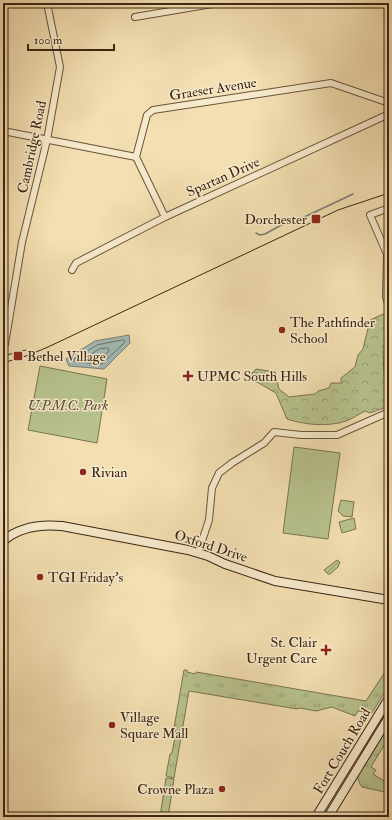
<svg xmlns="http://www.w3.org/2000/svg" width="392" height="820" viewBox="0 0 392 820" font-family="'IM FELL Double Pica',serif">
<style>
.grass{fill:url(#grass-tufts);stroke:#797451}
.forest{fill:url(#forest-crowns);stroke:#797451}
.park{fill:#b7c28e;stroke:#797451}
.garden{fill:url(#garden-furrows);stroke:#797451}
.water{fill:#a0bab6;stroke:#787e75}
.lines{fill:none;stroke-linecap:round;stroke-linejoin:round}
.shore{stroke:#6e7065;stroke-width:1}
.stream{stroke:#787e75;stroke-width:1.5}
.street-casing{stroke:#69543b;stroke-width:8}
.secondary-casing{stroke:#3b2514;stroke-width:10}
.street{stroke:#f7eacc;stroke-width:6}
.secondary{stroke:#f7eacc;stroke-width:8}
.tram{stroke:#3b2514;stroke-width:1}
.poi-dot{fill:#8f2418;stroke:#f7eacc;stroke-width:1.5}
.labels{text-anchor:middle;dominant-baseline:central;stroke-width:3;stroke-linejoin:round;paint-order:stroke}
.street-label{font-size:14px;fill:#3b2514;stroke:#f7eacc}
.poi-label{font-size:14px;fill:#3b2514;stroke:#f7eacc;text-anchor:start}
.park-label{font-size:14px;font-style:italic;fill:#5a4c32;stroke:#f7eacc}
</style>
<defs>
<pattern id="grass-tufts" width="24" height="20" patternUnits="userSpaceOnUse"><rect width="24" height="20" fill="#b7c28e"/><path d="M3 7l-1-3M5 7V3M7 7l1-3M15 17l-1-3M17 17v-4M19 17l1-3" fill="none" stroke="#969d73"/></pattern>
<pattern id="forest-crowns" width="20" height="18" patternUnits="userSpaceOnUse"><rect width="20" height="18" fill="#b7c28e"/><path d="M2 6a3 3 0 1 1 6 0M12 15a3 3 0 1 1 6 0" fill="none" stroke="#969d73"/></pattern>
<pattern id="garden-furrows" width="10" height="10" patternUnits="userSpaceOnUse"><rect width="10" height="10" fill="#b7c28e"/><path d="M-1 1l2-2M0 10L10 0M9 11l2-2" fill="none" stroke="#969d73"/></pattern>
</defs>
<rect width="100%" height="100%" fill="#f3dfb1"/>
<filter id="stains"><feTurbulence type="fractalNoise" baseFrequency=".005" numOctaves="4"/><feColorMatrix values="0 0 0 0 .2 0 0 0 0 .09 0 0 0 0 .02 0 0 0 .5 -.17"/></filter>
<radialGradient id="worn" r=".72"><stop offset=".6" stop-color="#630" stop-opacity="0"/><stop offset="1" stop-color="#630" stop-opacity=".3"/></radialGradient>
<g class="grass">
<path d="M389,666V685L372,713L358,711L355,716L332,707L316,711L300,708L297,709L189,691L174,778L166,776L170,754L172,753L176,732L174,728L184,670H187V672L195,674L196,672L366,701Z"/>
<path d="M389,724V737L371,767L376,770L373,774L389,784V793L362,787C359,783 358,780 358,775Z"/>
<path d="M166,778L174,779L168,817H160Z"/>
</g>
<path class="forest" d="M388,312L389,326L387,328V349L383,351L385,391H389V406L370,413L365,411C359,414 352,419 346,421C328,427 305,425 287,419L276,393L248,377L256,369L275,372L279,389L289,397L315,394L318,391L329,388L331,383H341V378L355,367L358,355L363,349L370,320Z"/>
<g class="park">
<path d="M40,366L107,379L97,443L28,430Z"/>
<path d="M294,447L340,453L328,539L283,533Z"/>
<path d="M341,500L354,502L352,517L343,516L338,511Z"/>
<path d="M354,518L356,529L342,533L339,522Z"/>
</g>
<path class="garden" d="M337,560L340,562L338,567L330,574H328L324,570Z"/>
<path class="water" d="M129,335L130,343L104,369L69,366L66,359L95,341Z"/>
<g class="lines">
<g class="shore">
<path d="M123,340L125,341L124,343L102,364L75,362L74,361V359L97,345Z"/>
<path d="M107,348L109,349V351L101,359L89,357L90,355L99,349Z"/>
</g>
<path class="stream" d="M256,233L260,235L265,234L285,223L298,220L353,194"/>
<defs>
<g id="street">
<path d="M135,17L218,3"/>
<path d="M3,131L136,157"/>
<path d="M389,208L370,215L387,254L386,297L389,308"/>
<path d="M165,217L136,157L147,115L153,110L331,83L389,103"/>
<path d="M72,270L76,263L165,217L389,114"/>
<path d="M3,344H5L22,242L47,140L60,67L47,3"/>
<path d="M3,533L6,538"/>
<path d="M198,553L209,520L212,488L219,473L232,463L264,443L274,432L301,435H337L389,412"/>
</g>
<g id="secondary">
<path d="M3,541C19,527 41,524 62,526L188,550L208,556L225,564L275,581L389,600"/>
<path d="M316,817L389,698"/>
<path d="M328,817L389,717"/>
</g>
</defs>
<use href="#street" class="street-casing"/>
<use href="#secondary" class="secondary-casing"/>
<use href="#street" class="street"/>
<use href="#secondary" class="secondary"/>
<g class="tram">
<path d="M3,356L26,350"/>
<path d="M3,363L29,355L48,347L338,210L389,193"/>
</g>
</g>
<g class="poi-dot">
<rect x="311" y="214" width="10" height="10" rx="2"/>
<circle cx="282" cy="330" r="4"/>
<rect x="13" y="351" width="10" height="10" rx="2"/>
<path d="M186 370h4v4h4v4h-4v4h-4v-4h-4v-4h4z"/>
<circle cx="83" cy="472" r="4"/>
<circle cx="40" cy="577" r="4"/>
<path d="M324 644h4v4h4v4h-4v4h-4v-4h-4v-4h4z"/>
<circle cx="112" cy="725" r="4"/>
<circle cx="222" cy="789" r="4"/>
</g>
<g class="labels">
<g class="street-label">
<text transform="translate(213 89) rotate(-9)">Graeser Avenue</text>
<text transform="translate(32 147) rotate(-78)">Cambridge Road</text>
<text transform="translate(223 177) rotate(-24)">Spartan Drive</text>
<text transform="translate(211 546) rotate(18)">Oxford Drive</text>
<text transform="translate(342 751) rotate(-59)">Fort Couch Road</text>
</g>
<g class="poi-label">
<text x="307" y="219" text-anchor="end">Dorchester</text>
<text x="290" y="322">The Pathfinder<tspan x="290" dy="16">School</tspan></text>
<text x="27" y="356">Bethel Village</text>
<text x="197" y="376">UPMC South Hills</text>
<text x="91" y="472">Rivian</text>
<text x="48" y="577">TGI Friday's</text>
<text x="317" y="642" text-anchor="end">St. Clair<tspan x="317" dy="16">Urgent Care</tspan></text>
<text x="120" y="717">Village<tspan x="120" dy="16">Square Mall</tspan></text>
<text x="214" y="789" text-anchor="end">Crowne Plaza</text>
</g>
<g class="park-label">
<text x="68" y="405">U.P.M.C. Park</text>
</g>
</g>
<rect width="392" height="820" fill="none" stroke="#f3dfb1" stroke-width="16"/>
<rect x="4" y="4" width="384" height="812" fill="none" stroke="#3b2514" stroke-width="2"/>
<rect x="8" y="8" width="376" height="804" fill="none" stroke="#3b2514"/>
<path d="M28 44v6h86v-6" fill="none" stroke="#3b2514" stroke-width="2"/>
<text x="34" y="44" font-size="12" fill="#3b2514" stroke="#f7eacc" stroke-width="3" paint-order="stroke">100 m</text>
<rect width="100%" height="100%" filter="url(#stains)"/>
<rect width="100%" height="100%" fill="url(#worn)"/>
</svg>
